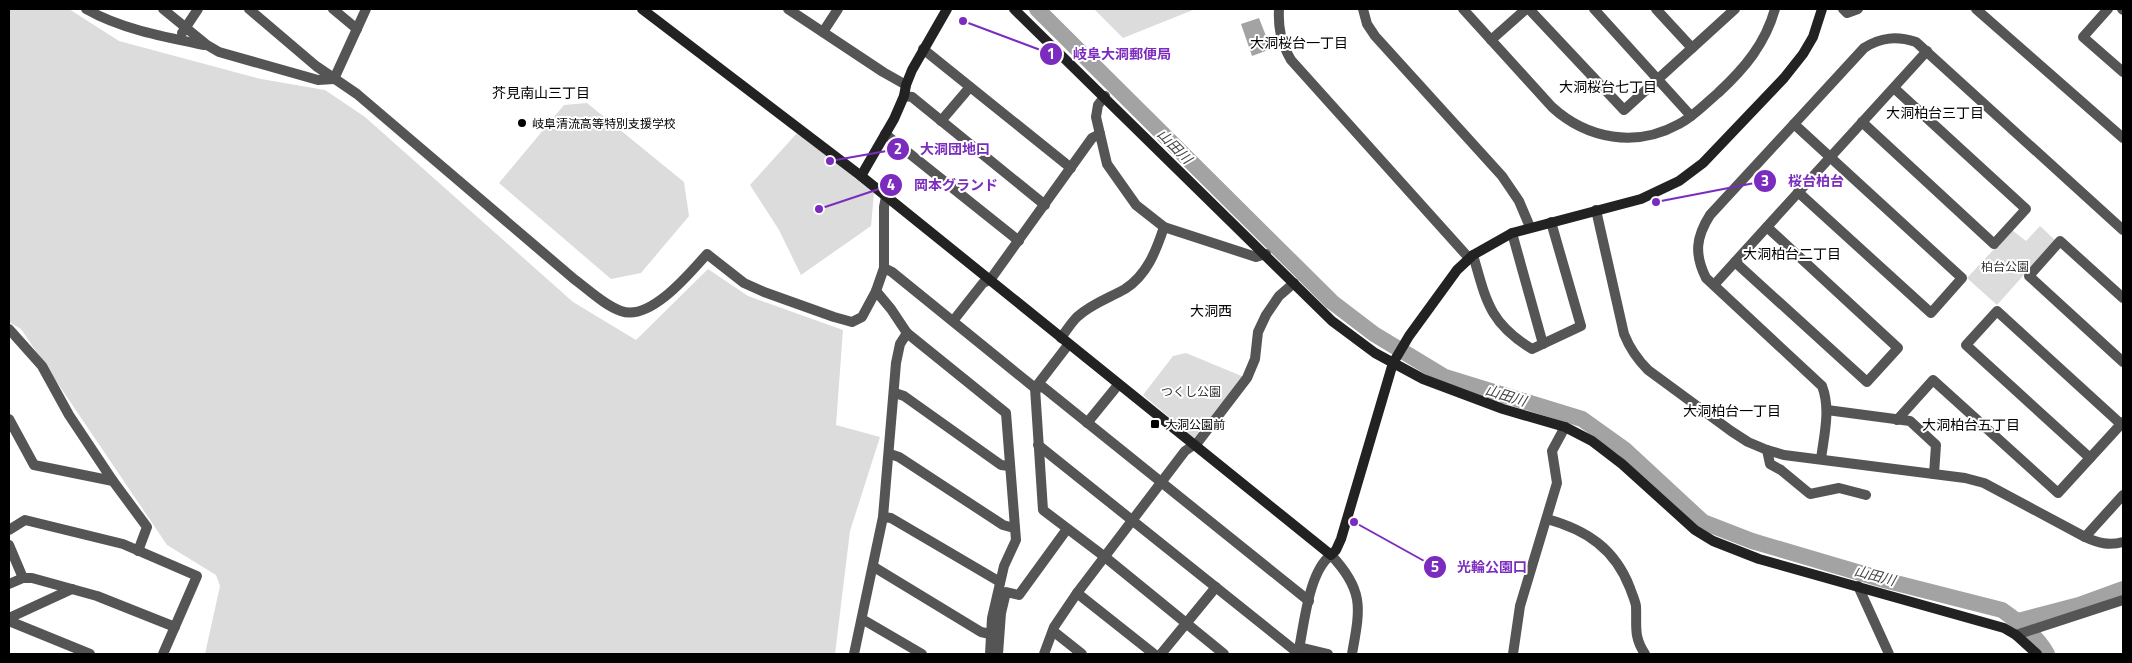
<svg xmlns="http://www.w3.org/2000/svg" width="2132" height="663" viewBox="0 0 2132 663" font-family="'Titillium Web','Noto Sans JP',sans-serif">
<style>
.green{fill:#dcdcdc}
.water{fill:#a3a3a3}
.lines{fill:none;stroke-linecap:round;stroke-linejoin:round}
.river{stroke:#a3a3a3;stroke-width:16}
.street{stroke:#555;stroke-width:10}
.secondary{stroke:#222;stroke-width:10}
.poi-dot{fill:#000;stroke:#fff;stroke-width:2}
.labels{text-anchor:middle;dominant-baseline:central;stroke-width:4;stroke-linejoin:round;paint-order:stroke}
.poi-label{font-size:12px;fill:#000;stroke:#fff;text-anchor:start}
.park-label{font-size:12px;fill:#333;stroke:#fff}
.neighbourhood-label{font-size:14px;fill:#000;stroke:#fff}
.water-label{font-size:14px;font-style:italic;fill:#444;stroke:#fff}
.leader{fill:none;stroke:#7b2cbf;stroke-width:2}
.callout-dot{fill:#7b2cbf;stroke:#fff;stroke-width:2}
.mark-label{font-size:15px;text-anchor:middle;font-weight:bold;fill:#fff}
.callout-label{font-size:14px;text-anchor:middle;font-weight:bold;fill:#7b2cbf;stroke:#fff;stroke-width:4;stroke-linejoin:round;paint-order:stroke}
</style>
<rect width="100%" height="100%" fill="#fff"/>
<g class="green">
<path d="M9,9H69L119,41L261,79L325,90L365,117L573,302L636,340L708,269L748,296L843,330L836,425L880,437L850,531L835,654H205L220,586L216,575L167,545L21,329L9,322Z"/>
<path d="M1094,9H1192L1193,10L1123,38Z"/>
<path d="M587,103L684,182L689,216L641,273L611,279L499,183L564,105Z"/>
<path d="M797,133L874,193L871,226L801,275L779,230L750,185Z"/>
<path d="M2040,226L2055,240L1997,305L1967,278L2012,230L2026,241Z"/>
<path d="M1186,353L1244,377L1196,440L1143,395L1173,356Z"/>
</g>
<path class="water" d="M1259,18L1271,49L1252,56L1241,24Z"/>
<g class="lines">
<g class="river">
<path d="M1037,9L1332,302L1374,334L1445,377L1582,419L1624,449L1703,522L1752,541L1884,580L2002,610C2019,622 2037,636 2047,654"/>
<path d="M2018,621L2079,605L2123,589"/>
</g>
<g class="street">
<path d="M86,9C121,29 164,37 204,45"/>
<path d="M163,9L207,45L219,52L318,80L334,79"/>
<path d="M249,9L316,66L357,94L574,279C589,290 604,305 621,311C650,322 690,273 707,254L744,283L764,292L834,317L852,322L862,317L876,291L884,268V207L886,197"/>
<path d="M333,9L357,29"/>
<path d="M788,9L883,72L906,85"/>
<path d="M1279,9C1278,28 1281,43 1291,60L1469,258"/>
<path d="M1363,9L1367,24L1375,36L1502,176L1519,201L1530,227"/>
<path d="M1463,9L1552,107C1587,139 1636,148 1679,124C1693,117 1706,103 1718,93C1745,68 1765,44 1775,9"/>
<path d="M1529,9L1624,110L1735,9"/>
<path d="M1594,9L1691,116"/>
<path d="M1656,9L1692,48"/>
<path d="M1843,9L1847,13L1858,9"/>
<path d="M1976,9L2123,138"/>
<path d="M2108,9L2083,37L2123,72"/>
<path d="M2122,9L2123,10"/>
<path d="M823,32L838,9"/>
<path d="M182,33L198,9"/>
<path d="M1491,40L1526,9"/>
<path d="M923,49L1071,168"/>
<path d="M334,79L366,9"/>
<path d="M904,96L912,97L1045,205"/>
<path d="M1105,96L1098,105L1096,117L1107,164L1136,205L1164,227L1256,257L1266,254"/>
<path d="M941,121L970,87"/>
<path d="M1862,122L1994,244L2026,209L1894,88"/>
<path d="M1794,124L1962,278L1931,313L1798,192"/>
<path d="M885,134L1019,241"/>
<path d="M1596,210L1624,334C1630,349 1637,359 1648,370L1731,431L1748,442L1767,450L1784,455L1965,478L1984,483L2085,537C2098,543 2109,546 2123,542"/>
<path d="M1512,233L1543,344"/>
<path d="M1473,255C1486,300 1489,323 1532,349L1581,326L1551,222"/>
<path d="M1735,262L1867,382L1898,348L1767,227"/>
<path d="M884,268L892,272L1035,388L1043,387L1309,601"/>
<path d="M1714,285L1927,51"/>
<path d="M876,291L891,309L907,333L1006,413L1016,540L1004,566L992,618L990,654"/>
<path d="M2123,298L2060,241L2029,276L2123,362"/>
<path d="M953,321L983,283L990,280L1092,138L1100,134"/>
<path d="M9,329L42,366L69,415L113,481"/>
<path d="M1061,338C1066,331 1071,323 1077,317C1091,304 1109,298 1125,289C1147,275 1156,251 1164,227"/>
<path d="M1068,345L1035,388L1043,510L1105,557L1224,654"/>
<path d="M895,393L904,396L1001,465L1009,466"/>
<path d="M1827,410L1910,421L1936,445L1934,474"/>
<path d="M9,419L34,465L113,481L147,527L138,551"/>
<path d="M1897,420L1933,380L2058,493L2123,422"/>
<path d="M1087,423L1118,385"/>
<path d="M1038,445L1298,653"/>
<path d="M1767,450L1770,464L1781,470L1810,494L1839,488L1866,495"/>
<path d="M890,454L899,457L1003,525L1014,528"/>
<path d="M2090,458L1966,345L1997,311L2123,426"/>
<path d="M1821,459C1824,435 1831,409 1822,386L1706,278C1694,254 1696,237 1710,215L1864,48C1881,37 1897,36 1916,42L2123,230"/>
<path d="M883,517L891,518L1000,582"/>
<path d="M1547,519C1587,530 1615,549 1630,588C1632,594 1635,600 1636,606C1637,626 1633,636 1645,654"/>
<path d="M9,530L25,520L123,544L197,576L163,654"/>
<path d="M2085,537L2123,495"/>
<path d="M9,545L23,578"/>
<path d="M874,567L981,632L990,634"/>
<path d="M9,584L23,578H32L97,596L175,627"/>
<path d="M1858,586L1889,654"/>
<path d="M1077,593L1154,654"/>
<path d="M9,618L72,589"/>
<path d="M862,619L922,654"/>
<path d="M9,621L90,654"/>
<path d="M1053,631L1082,654"/>
<path d="M2016,635L2123,600"/>
<path d="M1299,647L1328,654"/>
<path d="M854,654L883,517L896,363L900,344L907,333"/>
<path d="M998,654L1001,613L1006,592L1019,595L1067,529"/>
<path d="M1044,654L1054,627L1077,593L1185,451L1198,442L1247,378L1255,359L1258,332L1266,315L1279,296L1294,283"/>
<path d="M1161,654L1216,587"/>
<path d="M1298,654C1304,627 1308,572 1331,555C1365,591 1360,609 1352,654"/>
<path d="M1513,654L1520,606L1557,483L1552,451L1565,427"/>
</g>
<g class="secondary">
<path d="M642,9L861,176L1331,555L1336,550L1341,539L1393,363L1409,336L1457,270L1473,255L1512,233L1641,199L1679,181L1703,163L1784,78L1803,54L1813,37L1822,9"/>
<path d="M1014,9L1332,321L1375,353L1423,379L1503,409L1565,427L1592,441L1622,464L1695,530L1713,541L1759,559L2004,628L2016,635L2037,654"/>
<path d="M861,176L894,119L904,96L906,85L912,70L947,9"/>
</g>
</g>
<g class="poi-dot">
<circle cx="522" cy="123" r="5"/>
<rect x="1150" y="419" width="10" height="10" rx="2.5"/>
</g>
<g class="labels">
<g class="poi-label">
<text x="532" y="123">岐阜清流高等特別支援学校</text>
<text x="1165" y="424">大洞公園前</text>
</g>
<g class="park-label">
<text x="2005" y="266">柏台公園</text>
<text x="1191" y="391">つくし公園</text>
</g>
<g class="neighbourhood-label">
<text x="1299" y="42">大洞桜台一丁目</text>
<text x="1608" y="86">大洞桜台七丁目</text>
<text x="541" y="92">芥見南山三丁目</text>
<text x="1935" y="112">大洞柏台三丁目</text>
<text x="1792" y="253">大洞柏台二丁目</text>
<text x="1211" y="310">大洞西</text>
<text x="1732" y="410">大洞柏台一丁目</text>
<text x="1971" y="424">大洞柏台五丁目</text>
</g>
<g class="water-label">
<text transform="translate(1175 146) rotate(45)">山田川</text>
<text transform="translate(1506 395) rotate(17)">山田川</text>
<text transform="translate(1875 575) rotate(15)">山田川</text>
</g>
</g>
<path class="leader" d="M963 21L1051 54M830 161L898 149M1656 202L1765 181M819 209L891 185M1354 522L1435 567"/>
<g class="callout-dot">
<circle cx="963" cy="21" r="5"/>
<circle cx="830" cy="161" r="5"/>
<circle cx="1656" cy="202" r="5"/>
<circle cx="819" cy="209" r="5"/>
<circle cx="1354" cy="522" r="5"/>
<circle cx="1051" cy="54" r="12"/>
<circle cx="898" cy="149" r="12"/>
<circle cx="1765" cy="181" r="12"/>
<circle cx="891" cy="185" r="12"/>
<circle cx="1435" cy="567" r="12"/>
</g>
<g class="mark-label">
<text x="1051" y="59">1</text>
<text x="898" y="154">2</text>
<text x="1765" y="186">3</text>
<text x="891" y="190">4</text>
<text x="1435" y="572">5</text>
</g>
<g class="callout-label">
<text x="1122" y="59">岐阜大洞郵便局</text>
<text x="955" y="154">大洞団地口</text>
<text x="1816" y="186">桜台柏台</text>
<text x="956" y="190">岡本グランド</text>
<text x="1492" y="572">光輪公園口</text>
</g>
<rect width="2132" height="663" fill="none" stroke="#000000" stroke-width="20"/>
</svg>
